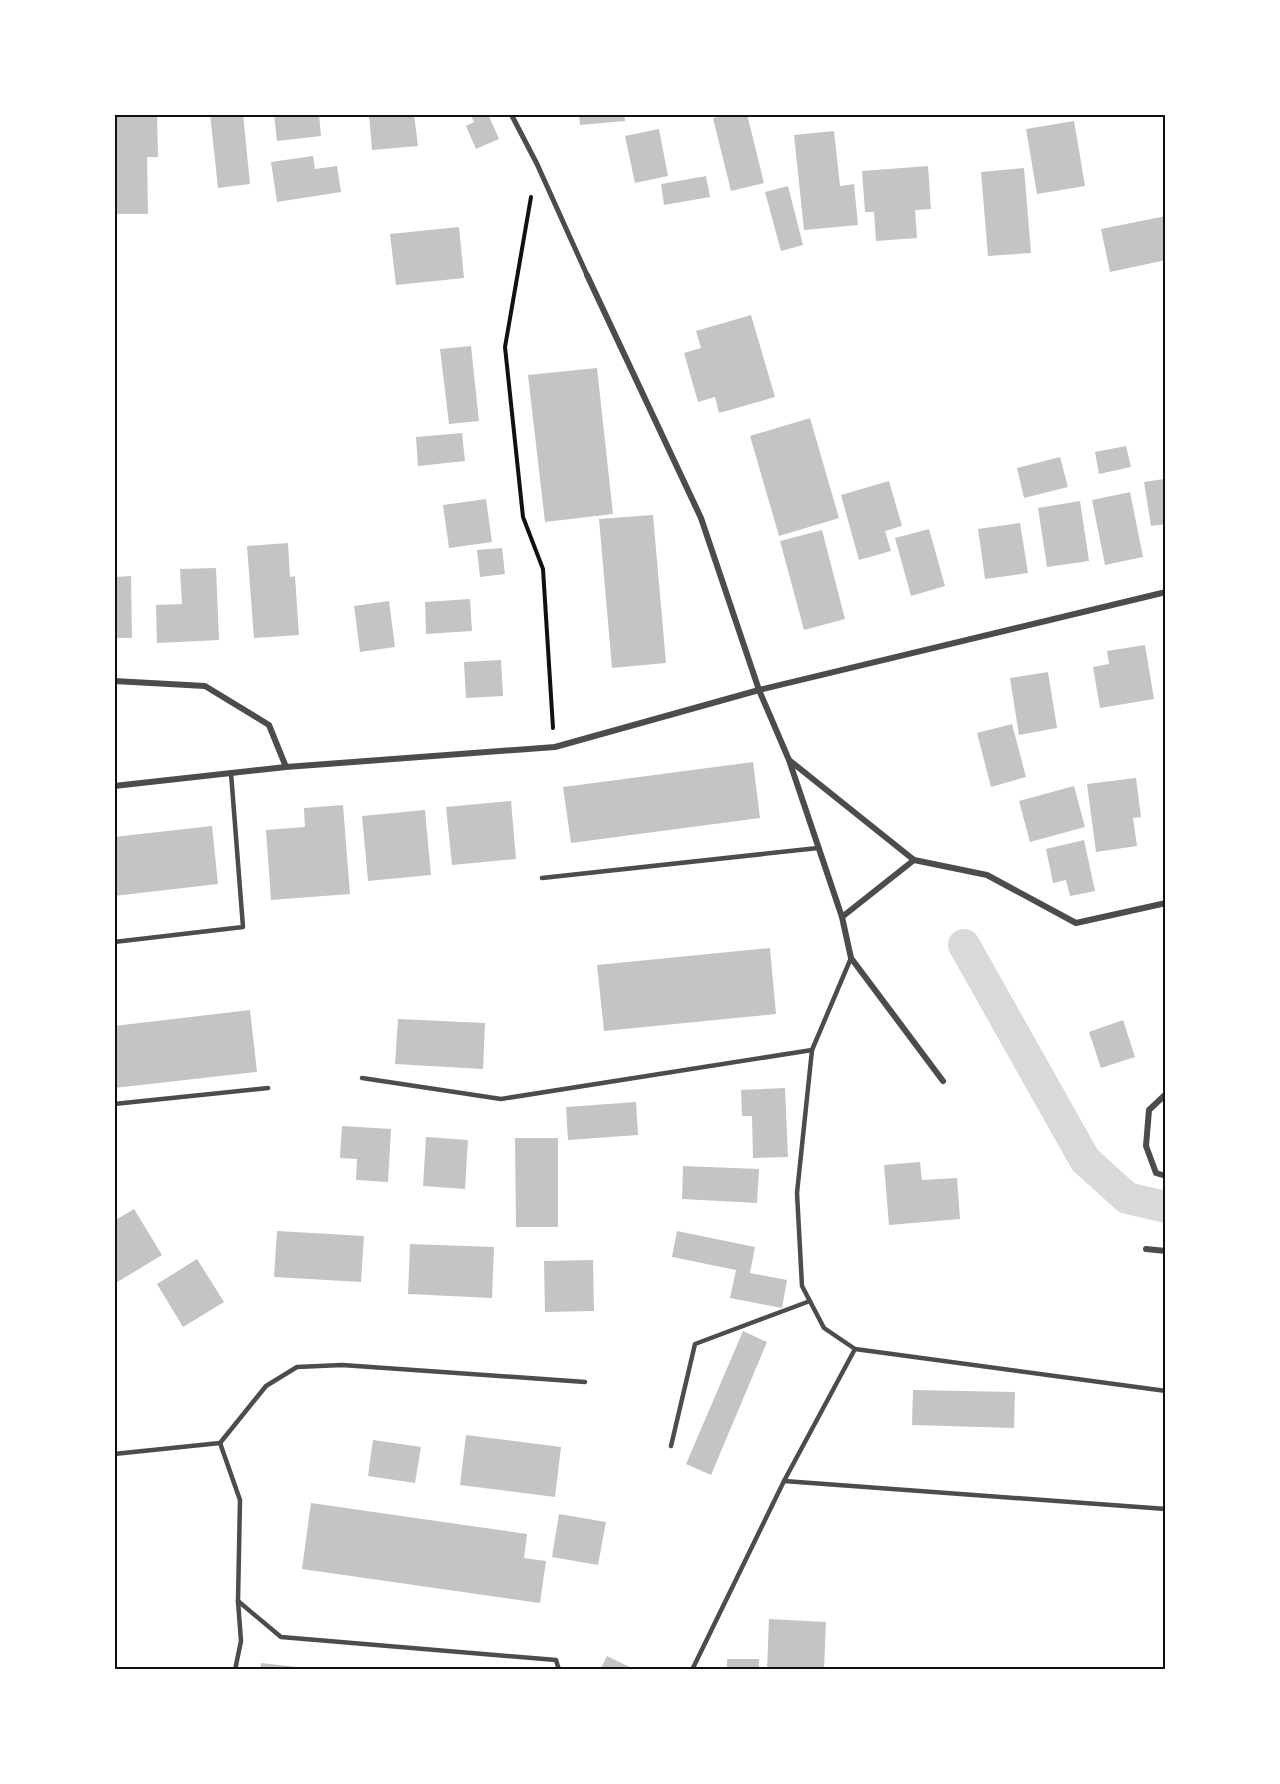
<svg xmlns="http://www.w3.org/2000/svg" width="1280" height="1784" viewBox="0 0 1280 1784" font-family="'Roboto Condensed',sans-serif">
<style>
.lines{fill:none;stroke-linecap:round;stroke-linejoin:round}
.canal{stroke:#d9d9d9;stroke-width:32}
.building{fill:#c4c4c4}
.path{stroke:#111;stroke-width:4}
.service{stroke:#4c4c4c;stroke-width:4.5}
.pedestrian{stroke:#4c4c4c;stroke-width:5}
.minor{stroke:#4c4c4c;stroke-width:6}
.neatline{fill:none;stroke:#111;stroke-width:2}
</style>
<rect width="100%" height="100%" fill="#fff"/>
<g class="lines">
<path class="canal" d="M964,945L1085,1160L1127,1198L1166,1207"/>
</g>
<g class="building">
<path d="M116,114H157L158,157H147L148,214H114V167H117Z"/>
<path d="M210,114H243L250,184L218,188Z"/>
<path d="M274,114H319L321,136L277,141Z"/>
<path d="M369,114H414L418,146L372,150Z"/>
<path d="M470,114H488L499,139L476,149L466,126L474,122Z"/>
<path d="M579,114H624L625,121L580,125Z"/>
<path d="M730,114H747L764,183L731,191L713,118Z"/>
<path d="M1074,121L1085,186L1037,194L1026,129Z"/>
<path d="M659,129L668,176L635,183L625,136Z"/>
<path d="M834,131L840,186L854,184L858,225L804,230L794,135Z"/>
<path d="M313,156L315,169L337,166L341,192L277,202L271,162Z"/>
<path d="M928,166L931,209L915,210L917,238L876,241L874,212H865L862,171Z"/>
<path d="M1024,168L1031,253L988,256L981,172Z"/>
<path d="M706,176L710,197L664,205L661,184Z"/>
<path d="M788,186L803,245L781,251L765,192Z"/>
<path d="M1166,216V260L1110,272L1101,229Z"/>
<path d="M459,227L464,278L396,285L390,234Z"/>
<path d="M751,315L775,397L719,413L715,397L698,402L684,353L701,348L696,331Z"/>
<path d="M471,346L479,421L449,424L440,349Z"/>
<path d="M597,368L613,514L545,522L528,375Z"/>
<path d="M810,418L839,518L779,536L750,436Z"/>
<path d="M462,433L465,461L418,466L416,437Z"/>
<path d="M1126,446L1131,467L1099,474L1095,452Z"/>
<path d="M1060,457L1068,487L1024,498L1017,468Z"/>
<path d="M1164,479L1166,493V524L1151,526L1144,482Z"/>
<path d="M889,481L902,526L885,531L891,551L859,560L841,495Z"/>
<path d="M1130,492L1143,557L1105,565L1092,500Z"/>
<path d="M486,499L492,542L449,548L443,505Z"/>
<path d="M1080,501L1089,561L1047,567L1038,508Z"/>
<path d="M653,515L666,663L612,668L599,519Z"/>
<path d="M1020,523L1028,573L985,579L978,529Z"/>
<path d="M929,529L945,586L911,596L895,538Z"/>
<path d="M822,530L845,619L804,630L780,541Z"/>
<path d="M288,543L290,577L295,576L299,635L254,638L247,546Z"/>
<path d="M502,548L505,574L480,577L477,550Z"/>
<path d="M216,568L219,640L157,643L156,605L182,604L180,569Z"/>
<path d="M131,576L132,638H114V577Z"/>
<path d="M470,599L472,631L426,634L425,602Z"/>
<path d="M389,601L395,647L360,652L354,606Z"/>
<path d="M1145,645L1154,699L1100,708L1093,667L1109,664L1107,651Z"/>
<path d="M501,660L503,696L466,698L464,662Z"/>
<path d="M1048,672L1057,728L1019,735L1010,678Z"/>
<path d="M1012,724L1026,777L991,787L977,733Z"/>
<path d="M753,762L760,818L571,843L563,787Z"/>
<path d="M1136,778L1141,817L1133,818L1137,846L1096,852L1087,784Z"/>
<path d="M1074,786L1085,827L1030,842L1019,801Z"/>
<path d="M511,801L516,859L452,865L446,807Z"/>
<path d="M343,805L350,894L271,900L266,830L305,827L304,808Z"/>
<path d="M425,810L431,875L368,881L362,816Z"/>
<path d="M212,826L218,884L114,896V837Z"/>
<path d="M1084,840L1095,891L1070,896L1066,880L1053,883L1046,849Z"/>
<path d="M770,948L776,1014L604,1031L597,965Z"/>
<path d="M250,1010L257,1072L114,1088V1026Z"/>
<path d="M398,1019L485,1023L483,1069L395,1064Z"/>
<path d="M1123,1020L1135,1057L1101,1068L1089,1032Z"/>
<path d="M785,1088L788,1157L753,1158L752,1116H742L741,1090Z"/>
<path d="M636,1102L638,1135L568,1140L566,1107Z"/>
<path d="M342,1126L391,1129L388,1182L356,1180L357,1159L340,1158Z"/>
<path d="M426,1137L468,1140L465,1189L423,1186Z"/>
<path d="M515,1138H558V1227H516Z"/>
<path d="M920,1162L922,1180L957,1178L960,1219L889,1225L884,1165Z"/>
<path d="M683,1166L759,1169L757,1203L682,1199Z"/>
<path d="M134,1209L162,1255L114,1284V1221Z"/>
<path d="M277,1231L364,1236L361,1282L274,1277Z"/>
<path d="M677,1231L755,1247L750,1273L787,1280L782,1308L730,1298L736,1270L672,1257Z"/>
<path d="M410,1244L494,1247L492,1298L408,1294Z"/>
<path d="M197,1259L224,1302L183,1327L157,1284Z"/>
<path d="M593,1260L594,1311L545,1312L544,1261Z"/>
<path d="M743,1331L767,1342L711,1475L686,1464Z"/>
<path d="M913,1390L1015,1392L1014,1428L912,1425Z"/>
<path d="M466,1435L561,1447L555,1497L460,1485Z"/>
<path d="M373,1440L421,1447L415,1483L368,1476Z"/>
<path d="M311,1503L527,1534L524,1558L546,1561L540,1603L302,1569Z"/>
<path d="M559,1514L606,1522L598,1565L552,1557Z"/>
<path d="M769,1619L826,1622L824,1670H767Z"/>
<path d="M607,1656L636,1670H600Z"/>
<rect x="727" y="1659" width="32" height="11"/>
<path d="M261,1663L307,1668V1670H260Z"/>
</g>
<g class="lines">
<path class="path" d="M531,197L505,347L523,517L543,569L553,728"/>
<g class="service">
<path d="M542,878L818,848"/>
<path d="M114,942L243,927L231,773"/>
<path d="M812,1050L797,1193L802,1286L824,1328L855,1349L1166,1391"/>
<path d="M362,1078L501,1099L812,1050L851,958"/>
<path d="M114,1104L268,1088"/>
<path d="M220,1443L240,1500L238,1601L241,1641L235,1670"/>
<path d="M671,1446L695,1344L810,1301"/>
<path d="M114,1454L220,1443L266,1386L297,1367L342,1365L585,1382"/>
<path d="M784,1481L1166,1509"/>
<path d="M238,1601L281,1637L556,1660L559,1670"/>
<path d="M692,1670L784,1481L855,1349"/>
</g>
<path class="pedestrian" d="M511,114L537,164L587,275"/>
<g class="minor">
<path d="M587,275L701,518L759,690L789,760L842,917L851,958L943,1081"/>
<path d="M114,681L205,686L269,725L286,767"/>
<path d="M789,760L914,860L987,875L1076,923L1166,903"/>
<path d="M114,786L286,767L555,747L759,690L1166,592"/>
<path d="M842,917L914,860"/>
<path d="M1166,1094L1149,1110L1146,1146L1156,1173L1166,1176"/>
<path d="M1146,1249L1166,1251"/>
</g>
</g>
<rect width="1280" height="1784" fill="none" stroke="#ffffff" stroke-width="231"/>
<rect x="116" y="116" width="1048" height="1552" class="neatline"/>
</svg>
